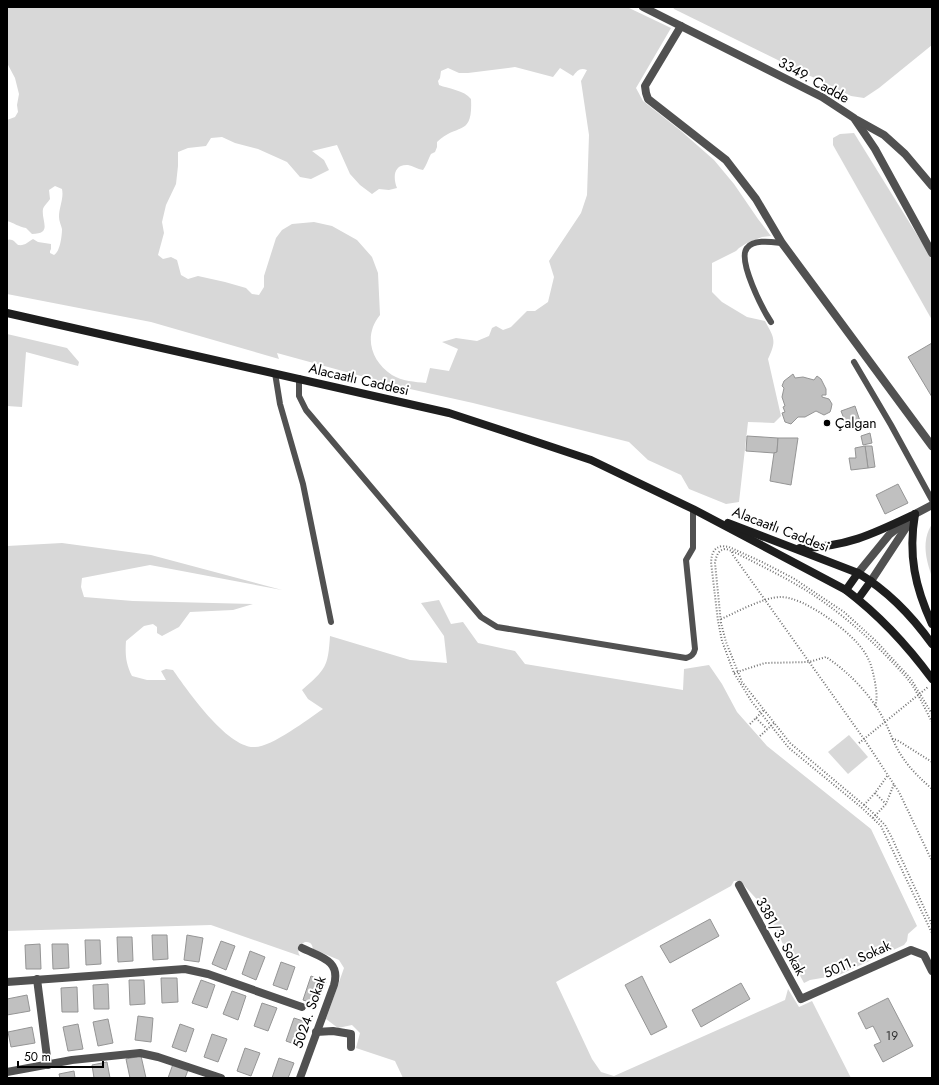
<svg xmlns="http://www.w3.org/2000/svg" width="939" height="1085" viewBox="0 0 939 1085" font-family="Jost,sans-serif">
<style>
.green{fill:#d8d8d8;fill-rule:evenodd}
.building{fill:#c0c0c0;stroke:#959595}
.lines{fill:none;stroke-linecap:round;stroke-linejoin:round}
.path{stroke:#737373;stroke-width:2;stroke-dasharray:1 2;stroke-linecap:butt}
.service{stroke:#515151;stroke-width:6}
.minor{stroke:#515151;stroke-width:8}
.tertiary{stroke:#515151;stroke-width:8}
.secondary{stroke:#1e1e1e;stroke-width:8}
.poi-dot{fill:#000;stroke:#fff;stroke-width:1.5}
.labels{text-anchor:middle;dominant-baseline:central;stroke-width:4;stroke-linejoin:round;paint-order:stroke}
.number-label{font-size:12px;fill:#303030}
.street-label{font-size:14px;fill:#000;stroke:#fff}
.poi-label{font-size:14px;fill:#000;stroke:#fff;text-anchor:start}
</style>
<rect width="100%" height="100%" fill="#fff"/>
<g class="green">
<path d="M7,7H627L671,28L636,88L643,101L681,131L714,160L734,184L758,219L771,236L762,237L747,243L739,248L736,251L712,263V292L722,302L747,317L765,321C774,338 777,340 768,359L781,416L774,423L748,422L739,502L726,504L689,489L681,475L648,460L629,442L473,403L401,387L277,353L279,359L151,322L7,294V240C12,238 15,242 18,245C25,246 28,242 33,239L38,242L51,244V249L50,251V253L54,255C60,252 62,236 62,229C61,225 59,221 59,217C59,207 64,199 62,189L55,186L49,190L50,199C48,202 44,206 43,209C41,221 53,234 32,234L26,228C19,227 14,223 7,221V120L15,117L18,112L17,105L19,94L15,78L7,63ZM515,67L553,77L560,68L573,76C577,71 580,67 587,70L581,81L589,135L587,195L581,213L549,261L554,277L548,302L535,311H527L511,327L503,330L496,326L492,328L489,336L477,341L456,338L442,342L458,349L449,371L430,368L426,383C415,382 402,381 392,375C371,361 363,336 380,315L378,273L372,257L357,240L332,226L314,222L292,224L282,230L276,238L264,276V287L259,295L252,294L246,288L225,282L198,276L188,279L181,275L177,260L171,257L163,259L158,255L164,233L162,222L166,205L176,184L178,166V152L188,148L206,146L211,138L222,137L235,143L258,149L287,162L300,177L311,179L329,170L324,160L312,151L337,145L350,174L360,185L372,194L379,189L389,190L397,188C393,178 393,164 408,165C413,166 417,169 423,170C427,165 428,159 431,154L435,152L437,147V142C457,122 473,138 471,99C464,90 449,89 439,85L438,81L440,78L441,71L448,68L459,73H468Z"/>
<path d="M673,7H932V45L879,88L864,98L851,96L674,9Z"/>
<path d="M854,133L932,259V320L833,145V138L840,134Z"/>
<path d="M7,334L67,348L79,362L78,366L26,352L22,407L7,406Z"/>
<path d="M932,524V577C926,560 921,541 932,524Z"/>
<path d="M62,543L151,555L282,590L150,565L82,578L81,587L84,597L133,601L253,604L233,610L190,612L179,627L162,636L157,633V627L153,624L144,626L126,641C125,655 126,664 132,676L147,680H166L161,671L166,669L173,670C187,690 228,749 255,747C272,747 308,719 323,709L308,699L302,690C326,669 328,667 330,636L410,660L447,663L444,636L421,603L439,600L451,624L463,622L478,643L515,651L525,664L683,690L684,669L709,665L722,684L737,712L767,746L871,829L917,926L908,934L907,941L904,945L839,975L810,980L804,983L776,931L772,920L763,906L740,881H734L731,886L556,982L592,1059L601,1072L614,1076L785,1000L788,989L799,1007L812,1001L851,1078H403L395,1061L356,1048L360,1033L352,1025L338,1028L326,1019L344,968L339,960L313,949C312,943 310,942 305,942C300,945 296,950 300,956L211,925L7,931V546Z"/>
<path d="M849,735L868,757L848,774L828,752Z"/>
</g>
<g class="building">
<path d="M932,343V397L908,357Z"/>
<path d="M793,374L795,378L803,377L814,380L817,376L821,379L826,389V395H822V397L829,399L832,404L831,409L830,412L824,415L816,411L805,417H798L791,424L785,422L782,413L785,412L783,407L785,406L782,397L784,388L782,386L784,381Z"/>
<path d="M855,406L861,424L848,429L841,411Z"/>
<path d="M870,433L872,443L863,445L861,436Z"/>
<path d="M747,436L778,438L777,452L774,453L746,451Z"/>
<path d="M778,438H798L791,485L770,481L774,453L777,452Z"/>
<path d="M865,446H872L875,467L868,468Z"/>
<path d="M865,446L868,468L851,470L849,458H856L855,448Z"/>
<path d="M898,484L908,503L885,514L876,495Z"/>
<path d="M710,919L719,936L670,963L660,946Z"/>
<path d="M152,935H167L168,959L153,960Z"/>
<path d="M187,935L203,938L199,962L184,960Z"/>
<path d="M117,937H132L133,961L118,962Z"/>
<path d="M85,940H100L101,964L86,965Z"/>
<path d="M221,941L235,946L226,970L212,964Z"/>
<path d="M40,944L41,969H26L25,945Z"/>
<path d="M52,944H68L69,968L53,969Z"/>
<path d="M250,951L265,957L256,980L242,974Z"/>
<path d="M281,962L295,967L287,990L273,985Z"/>
<path d="M311,976L326,982L317,1005L303,1000Z"/>
<path d="M642,976L667,1027L651,1035L625,985Z"/>
<path d="M161,978H177L178,1002L162,1003Z"/>
<path d="M129,980H144L145,1004L130,1005Z"/>
<path d="M201,980L215,985L207,1008L192,1003Z"/>
<path d="M741,983L750,999L701,1027L692,1010Z"/>
<path d="M108,984L109,1009H94L93,985Z"/>
<path d="M77,987L78,1012H62L61,988Z"/>
<path d="M232,991L246,996L238,1020L223,1014Z"/>
<path d="M27,995L30,1011L7,1015V999Z"/>
<path d="M888,998L913,1046L883,1062L874,1045L881,1042L873,1026L866,1029L858,1013Z"/>
<path d="M262,1003L277,1008L268,1031L254,1026Z"/>
<path d="M138,1016L153,1018L151,1042L135,1040Z"/>
<path d="M294,1018L309,1023L300,1046L286,1041Z"/>
<path d="M108,1019L113,1043L98,1046L93,1022Z"/>
<path d="M78,1024L83,1049L68,1051L63,1027Z"/>
<path d="M180,1024L194,1029L186,1052L172,1047Z"/>
<path d="M32,1027L35,1043L11,1047L8,1032Z"/>
<path d="M212,1034L227,1039L218,1062L204,1057Z"/>
<path d="M245,1048L260,1053L251,1076L237,1071Z"/>
<path d="M141,1056L146,1078H130L126,1059Z"/>
<path d="M279,1058L294,1063L288,1078H272Z"/>
<path d="M107,1062L110,1078H94L92,1065Z"/>
<path d="M173,1064L188,1070L185,1078H168Z"/>
<path d="M74,1071L75,1078H60L59,1074Z"/>
</g>
<g class="lines">
<g class="path">
<path d="M732,552L733,555L864,739L899,792L932,861"/>
<path d="M721,619C737,612 764,597 781,597C805,597 853,633 865,653C871,662 873,672 875,682C876,690 878,698 875,706"/>
<path d="M734,673L765,663L809,662L826,657C849,672 873,697 885,722C891,734 895,747 903,758C911,770 921,779 932,789"/>
<path d="M932,714L911,679L876,641L844,612L793,578L762,562L729,547L722,546C713,548 712,554 711,562L718,621L722,641L734,673L752,702L789,748L861,807L881,826L932,933"/>
<path d="M756,718L767,729"/>
<path d="M932,722C924,707 917,690 906,677C873,640 835,606 792,582C772,571 752,561 732,551L726,549C718,549 716,557 715,563L721,623L726,642L742,682L790,743L871,811L885,825L891,836L932,925"/>
<path d="M750,724L764,710"/>
<path d="M760,736L774,723"/>
<path d="M892,739L897,740L932,762"/>
<path d="M859,743L928,687"/>
<path d="M875,793L886,804"/>
<path d="M864,805L875,793L888,775"/>
<path d="M873,818L886,804L894,784"/>
</g>
<g class="service">
<path d="M771,322C763,310 737,260 747,248C754,239 772,242 782,243"/>
<path d="M854,362L891,425L932,500"/>
<path d="M275,373L280,404L303,484L331,622"/>
<path d="M299,378V396L306,410L481,617L497,627L686,658C691,657 694,654 695,649L686,560L693,548V509"/>
</g>
<g class="minor">
<path d="M643,7L822,97L854,118L875,149L932,253"/>
<path d="M681,26L645,86L646,93L648,99L726,160L756,199L782,243L932,446"/>
<path d="M857,120L884,135L905,154L932,186"/>
<path d="M739,885L801,999L911,950L924,955L932,971"/>
<path d="M37,979L48,1065"/>
<path d="M7,982L185,969L208,974L302,1007"/>
<path d="M316,1032L333,1031L351,1034V1047"/>
<path d="M7,1072L72,1060L140,1053L158,1057L221,1078"/>
<path d="M300,1078L334,985C341,960 320,957 302,948"/>
</g>
<g class="tertiary">
<path d="M858,573L889,535L915,514L932,505"/>
<path d="M871,581L911,520"/>
</g>
<g class="secondary">
<path d="M7,313L449,413L507,432L591,460L693,509L846,590C879,615 907,645 932,679"/>
<path d="M915,514C908,555 915,587 932,624"/>
<path d="M728,523L858,573C888,591 912,616 932,644"/>
<path d="M800,548C847,547 873,534 915,514"/>
<path d="M846,590L858,573"/>
<path d="M858,599L871,581"/>
</g>
</g>
<circle class="poi-dot" cx="827" cy="423" r="4"/>
<g class="labels">
<g class="number-label">
<text x="892" y="1036">19</text>
</g>
<g class="street-label">
<text transform="translate(814 80) rotate(29)">3349. Cadde</text>
<text transform="translate(359 379) rotate(13)">Alacaatlı Caddesi</text>
<text transform="translate(781 529) rotate(21)">Alacaatlı Caddesi</text>
<text transform="translate(781 936) rotate(61)">3381/3. Sokak</text>
<text transform="translate(857 959) rotate(-24)">5011. Sokak</text>
<text transform="translate(309 1012) rotate(-71)">5024. Sokak</text>
</g>
<g class="poi-label">
<text x="835" y="423">Çalgan</text>
</g>
</g>
<rect width="939" height="1085" fill="none" stroke="#000000" stroke-width="16"/>
<path d="M18 1061v6h85v-6" fill="none" stroke="#000000" stroke-width="2"/>
<text x="24" y="1061" font-size="12" fill="#000000" stroke="#ffffff" stroke-width="3" paint-order="stroke">50 m</text>
</svg>
